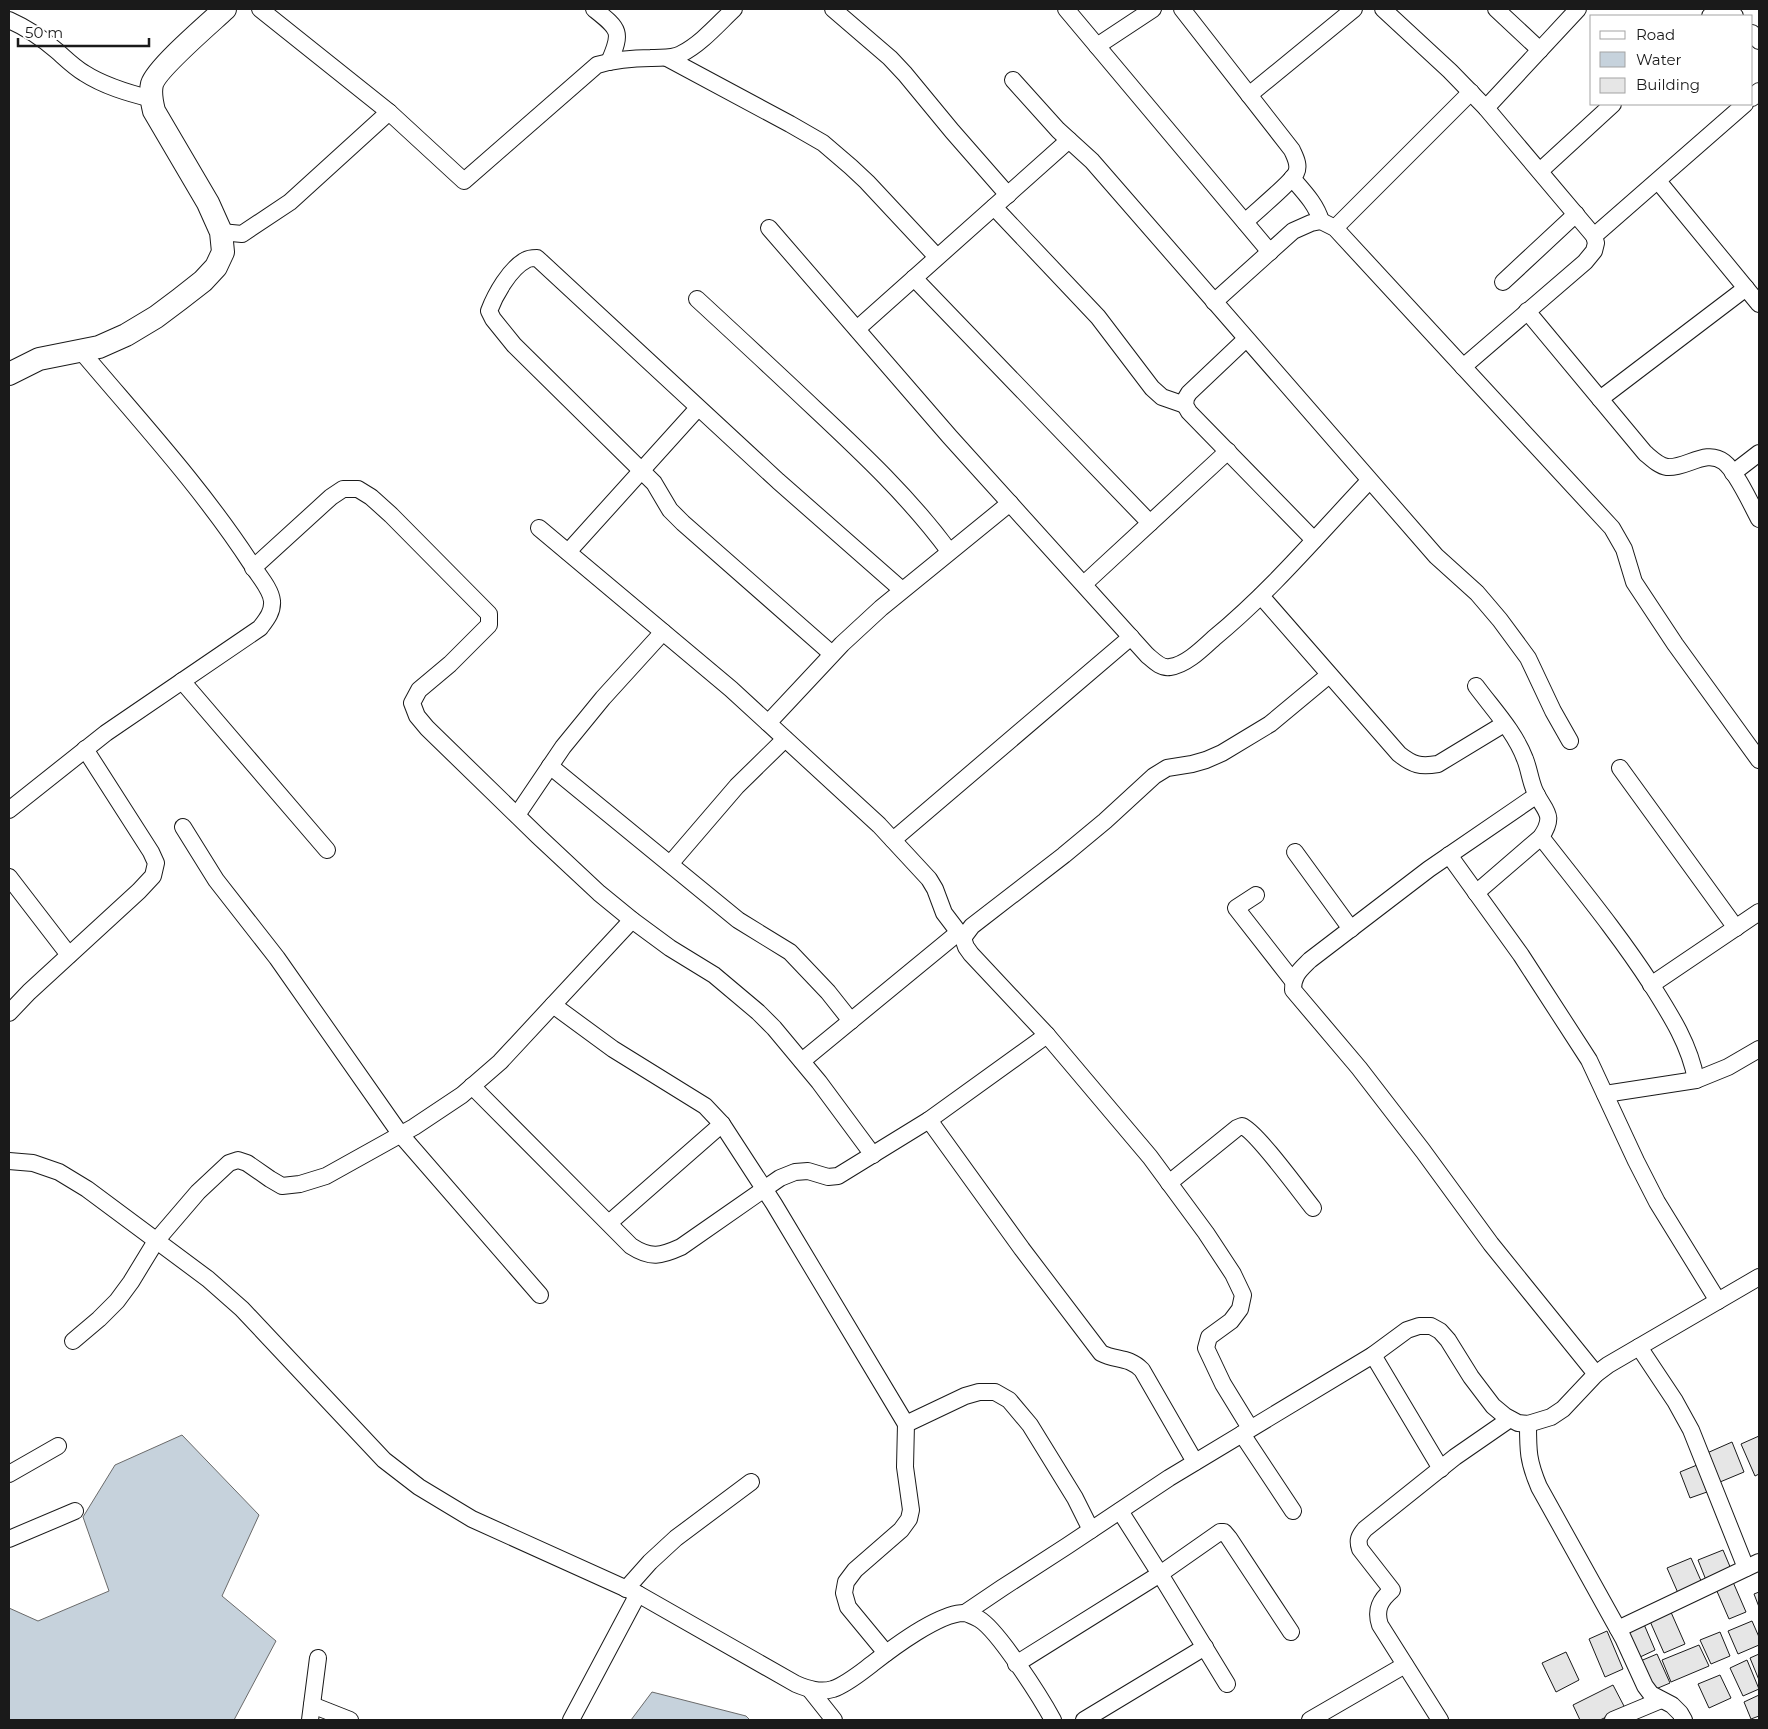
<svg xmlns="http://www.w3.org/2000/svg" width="1768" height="1729" viewBox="0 0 1768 1729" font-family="Montserrat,sans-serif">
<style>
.water{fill:#c6d2dc;stroke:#6a6a6a}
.building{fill:#e6e6e6;stroke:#1a1a1a}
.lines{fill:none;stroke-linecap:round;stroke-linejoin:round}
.street-casing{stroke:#1a1a1a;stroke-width:18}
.secondary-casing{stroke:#1a1a1a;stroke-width:24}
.street{stroke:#fff;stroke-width:16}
.secondary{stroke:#fff;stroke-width:22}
</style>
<rect width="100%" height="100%" fill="#fff"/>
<g class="water">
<path d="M182,1435L259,1515L222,1596L276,1641L234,1720H9V1608L38,1621L109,1591L83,1517L115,1465Z"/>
<path d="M652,1692L746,1716L750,1720H631Z"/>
</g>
<g class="building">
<path d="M1759,1436V1474L1755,1476L1741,1444Z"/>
<path d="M1732,1442L1744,1472L1720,1482L1707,1453Z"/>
<path d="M1697,1465L1707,1492L1690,1498L1680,1472Z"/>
<path d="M1723,1550L1731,1569L1706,1580L1698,1560Z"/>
<path d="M1691,1558L1702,1583L1678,1593L1667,1568Z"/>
<path d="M1733,1582L1746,1612L1729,1619L1716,1589Z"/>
<path d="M1759,1592V1607L1754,1594Z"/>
<path d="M1670,1610L1685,1644L1664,1653L1649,1619Z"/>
<path d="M1752,1621L1759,1637V1645L1738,1654L1728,1631Z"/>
<path d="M1643,1622L1655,1650L1638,1658L1623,1631Z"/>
<path d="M1607,1631L1623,1669L1605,1677L1589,1639Z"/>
<path d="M1720,1632L1730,1656L1711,1664L1700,1640Z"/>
<path d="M1699,1645L1709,1666L1671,1682L1662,1660Z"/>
<path d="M1566,1652L1579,1680L1556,1692L1542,1663Z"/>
<path d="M1657,1654L1670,1683L1651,1691L1638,1662Z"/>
<path d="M1759,1654V1680L1750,1658Z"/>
<path d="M1747,1660L1759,1689L1743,1696L1730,1668Z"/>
<path d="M1720,1675L1731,1698L1709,1708L1698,1684Z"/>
<path d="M1613,1685L1625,1708L1600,1720H1580L1573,1705Z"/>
<path d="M1759,1695V1716L1751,1719L1744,1702Z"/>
</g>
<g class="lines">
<defs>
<g id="street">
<path d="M260,9L389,112L464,181L597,65C614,60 633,58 651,58C661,57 672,59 681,54C701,44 718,24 734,9"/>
<path d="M594,9C619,29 623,31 609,62"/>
<path d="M833,9L890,58L905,74L952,131L1008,195"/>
<path d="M1066,9L1270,252"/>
<path d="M1182,9L1292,150C1295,157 1300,165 1296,173C1291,183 1255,212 1245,222"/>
<path d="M1383,9L1450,71L1486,108L1594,236L1596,243L1594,251L1585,262L1463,367"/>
<path d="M1496,9L1540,50"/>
<path d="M1727,9L1735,16"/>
<path d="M1710,16L1718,9"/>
<path d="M9,20C27,28 42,38 57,51C66,59 74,67 84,73C104,86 128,93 152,99"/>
<path d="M1752,33L1759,41"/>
<path d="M1097,46L1153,9"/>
<path d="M667,58L790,124L823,143L851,167L867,182L937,257"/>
<path d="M1013,80L1058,130L1092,161L1436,556L1477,593L1500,620L1528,658L1553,711L1570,741"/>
<path d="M1249,95L1354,9"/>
<path d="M1752,98L1759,91"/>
<path d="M1486,108L1578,9"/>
<path d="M1540,171L1613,104"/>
<path d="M1292,178C1304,192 1316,204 1321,221"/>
<path d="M1658,181L1759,304"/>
<path d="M994,207L1098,317L1152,388L1162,397L1185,405"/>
<path d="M769,228L950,437L1147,655C1153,660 1161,669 1170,667C1186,665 1202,649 1214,638C1271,591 1318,535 1369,481"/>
<path d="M1335,228L1471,92"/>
<path d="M221,232L242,234L290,202L389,112"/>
<path d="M1594,236L1745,104"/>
<path d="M914,278L1150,523"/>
<path d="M1503,282L1576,214"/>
<path d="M697,299C736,335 775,371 814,408C862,453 910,498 949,551"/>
<path d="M1214,302L1293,231L1311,223L1321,221L1335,228L1612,528L1624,549L1634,582L1675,644L1759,760"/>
<path d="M1527,311L1645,453C1651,458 1659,466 1667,467C1686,469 1706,448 1724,462C1736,471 1751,504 1759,519"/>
<path d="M857,329L1069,140"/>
<path d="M1246,339L1189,393L1186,398L1185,405L1189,412L1314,540"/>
<path d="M1600,399L1746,288"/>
<path d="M1733,473L1759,453"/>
<path d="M539,528L731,689L879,825L929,879L935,889L944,913L963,938"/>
<path d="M568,552L698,408"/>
<path d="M253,568L331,497L343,489H358L371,497L391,515L489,614V625L450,664L419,690L412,703L417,716L427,728L538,836L599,893L632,920L670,948L714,975L758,1012L774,1028L819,1082L873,1155"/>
<path d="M1084,584L1228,451"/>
<path d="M1261,596L1399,754C1413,765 1420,767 1438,764L1504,724"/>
<path d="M832,654L683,523L670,510L654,483L514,345L493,319L489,311C495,295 510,268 526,260C529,258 534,258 537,258L778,481L902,590"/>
<path d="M182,681L327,850"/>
<path d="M1476,686C1493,709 1515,732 1525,759C1529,769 1530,779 1534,789C1543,811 1557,813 1541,837L1476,893"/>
<path d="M768,723L842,644L881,608L1010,503"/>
<path d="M550,766L738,920L790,952L828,992L851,1021"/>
<path d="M1620,768L1736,928"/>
<path d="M1537,795L1429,869L1310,960C1300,970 1293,975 1293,990L1359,1068L1423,1151L1491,1244L1596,1374"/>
<path d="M9,810L106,733L260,628C266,620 273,612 272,601C271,589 258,575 252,565C202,488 140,421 81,351"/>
<path d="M517,815L563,747L603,698L663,632"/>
<path d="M183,827L216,880L277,958L401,1135L540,1295"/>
<path d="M1541,837C1579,886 1618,933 1651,984C1670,1014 1690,1045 1696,1080"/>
<path d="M893,840L1131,637"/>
<path d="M1295,852L1351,929"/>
<path d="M1449,855L1521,955L1589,1060L1636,1161L1657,1202L1718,1301"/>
<path d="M670,864L737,786L785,739"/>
<path d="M9,877L69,955"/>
<path d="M1256,895L1236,908L1293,981"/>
<path d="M1651,985L1759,912"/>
<path d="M553,1005L613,1049L705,1106L722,1124L774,1204L906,1424"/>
<path d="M9,1013L29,992L139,891L153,876L156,863L151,852L85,749"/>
<path d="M802,1061L959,932"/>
<path d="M472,1086L631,1246C651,1259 661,1256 681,1247L780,1178L795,1172L808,1171L828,1177L838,1176L929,1120L1047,1035"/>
<path d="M1605,1094L1696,1080L1728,1067L1759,1049"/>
<path d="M929,1120L1022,1249L1101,1353C1116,1361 1128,1356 1142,1370L1195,1462"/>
<path d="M9,1161L33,1163L59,1172L87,1189L208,1279L242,1309L384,1460L419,1487L472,1519L638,1594L796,1684C808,1689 820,1693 833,1689C847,1684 860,1673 872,1664C891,1649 940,1612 965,1613C969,1614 975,1617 979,1619C998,1630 1041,1698 1053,1720"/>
<path d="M1169,1183L1237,1128L1242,1126C1256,1131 1301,1193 1313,1208"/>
<path d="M609,1223L722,1124"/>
<path d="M73,1341L99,1319L117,1301L131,1282L156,1241L198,1192L229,1163L238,1160L247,1163L270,1179L282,1186L300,1184L326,1176L414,1127L462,1095L500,1062L632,920"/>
<path d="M1639,1347L1675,1401L1691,1430L1746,1568"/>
<path d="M1373,1355L1441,1469"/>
<path d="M1528,1424C1528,1451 1528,1461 1539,1487L1623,1638L1645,1686L1651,1694L1672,1705L1680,1713L1684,1720"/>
<path d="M1250,1428L1223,1384L1206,1348L1209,1337L1231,1321L1240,1309L1243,1295L1233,1274L1206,1233L1150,1157L1047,1035L971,954L966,947L963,938L972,926L1064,855L1105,821L1154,776L1167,768L1192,764L1206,760L1222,753L1270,724L1329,675"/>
<path d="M1242,1434L1293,1511"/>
<path d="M9,1474L58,1446"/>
<path d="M1120,1511L1160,1574L1227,1684"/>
<path d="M9,1539L75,1511"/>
<path d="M626,1589L650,1562L676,1538L751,1482"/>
<path d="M965,1613L1002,1588L1067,1546L1169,1478L1373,1355L1407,1330L1419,1326H1431L1440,1331L1448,1340L1471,1377L1493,1406L1505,1416L1518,1423L1528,1424L1551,1417L1563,1409L1596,1374L1608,1365L1759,1277"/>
<path d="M1618,1629L1759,1562"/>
<path d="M886,1653L848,1607L844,1593L846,1582L855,1570L901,1530L909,1519L911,1510L905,1467L906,1424L965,1396L979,1392H995L1009,1400L1030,1425L1075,1498L1091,1530"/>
<path d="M1016,1664L1160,1574L1220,1532H1224L1229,1538L1291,1632"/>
<path d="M811,1691L834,1720"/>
<path d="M312,1705L350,1720"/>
<path d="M310,1720L318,1658"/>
<path d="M571,1720L638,1594"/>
<path d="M1084,1720L1205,1647"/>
<path d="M1310,1720L1405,1665"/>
<path d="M1440,1720L1380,1625C1375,1610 1380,1600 1392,1590L1360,1549C1357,1540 1359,1536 1365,1529L1455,1457L1510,1419"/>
<path d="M1613,1720L1661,1700"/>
</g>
<path id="secondary" d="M9,374L39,359L99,347L126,335L156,317L180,299L203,281L216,267L223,252L221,232L208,203L154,111C152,103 150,92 152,84C157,68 210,23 225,9"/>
</defs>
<use href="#street" class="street-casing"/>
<use href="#secondary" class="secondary-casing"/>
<use href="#street" class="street"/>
<use href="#secondary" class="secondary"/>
</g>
<rect width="1768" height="1729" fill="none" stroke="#1a1a1a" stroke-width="20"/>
<rect x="1590" y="15" width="162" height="90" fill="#ffffff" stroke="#a3a3a3"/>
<rect x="1600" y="31" width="25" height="8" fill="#ffffff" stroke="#a3a3a3"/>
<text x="1636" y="40" font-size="15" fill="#1a1a1a">Road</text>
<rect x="1600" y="52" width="25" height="15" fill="#c6d2dc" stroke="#a3a3a3"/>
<text x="1636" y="65" font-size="15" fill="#1a1a1a">Water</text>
<rect x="1600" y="78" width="25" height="15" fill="#e6e6e6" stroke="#a3a3a3"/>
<text x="1636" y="90" font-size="15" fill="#1a1a1a">Building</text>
<path d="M18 38v8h131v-8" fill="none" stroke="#1a1a1a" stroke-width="2.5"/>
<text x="25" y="38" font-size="15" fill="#1a1a1a" stroke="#ffffff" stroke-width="4" paint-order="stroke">50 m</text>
</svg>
